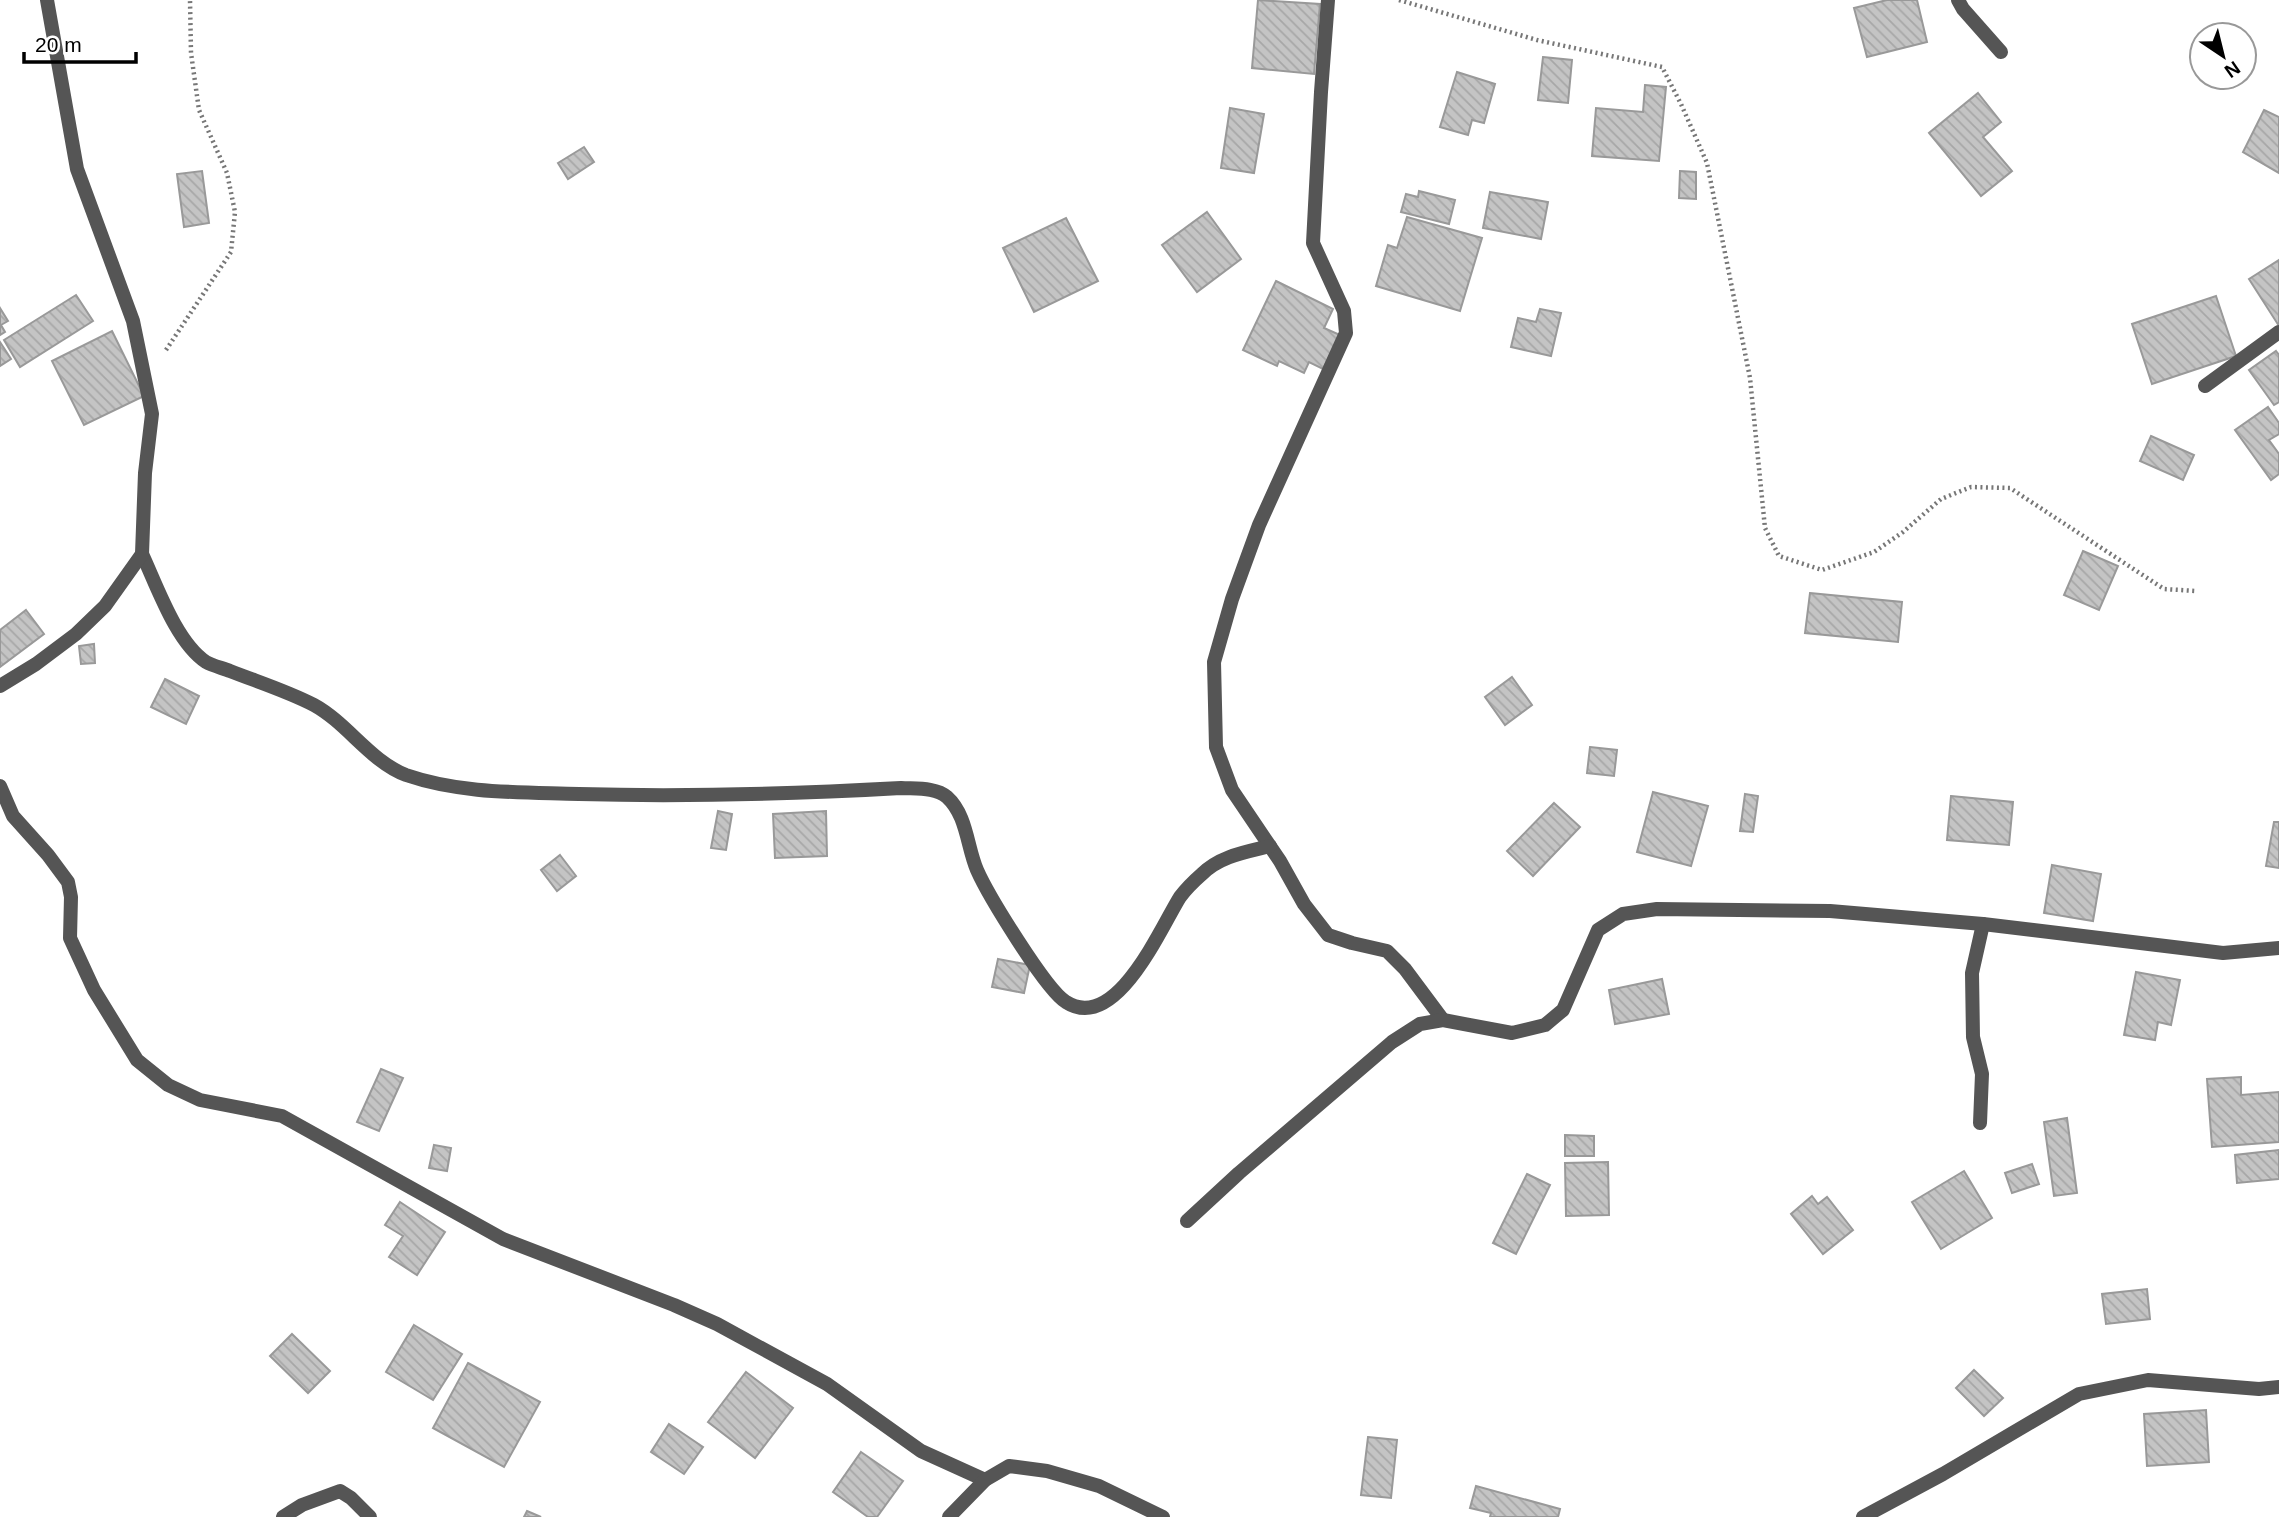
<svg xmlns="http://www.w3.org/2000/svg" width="2279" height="1517" viewBox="0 0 2279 1517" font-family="Arial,sans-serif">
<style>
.building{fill:url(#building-back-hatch);stroke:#999;stroke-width:2}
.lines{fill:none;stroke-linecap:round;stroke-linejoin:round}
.path{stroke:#777;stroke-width:4.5;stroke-dasharray:2 3.5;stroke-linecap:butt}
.street{stroke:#555;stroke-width:14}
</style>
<defs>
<pattern id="building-back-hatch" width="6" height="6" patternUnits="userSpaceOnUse" patternTransform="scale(1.75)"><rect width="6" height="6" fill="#c4c4c4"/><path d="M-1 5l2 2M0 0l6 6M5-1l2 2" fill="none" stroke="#a7a7a7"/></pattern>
</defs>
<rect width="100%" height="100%" fill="#fff"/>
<g class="building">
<path d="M1258,0L1320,4L1314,74L1252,68Z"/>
<path d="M1887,0H1917L1927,42L1867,57L1854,8Z"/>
<path d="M1543,57L1572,60L1568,103L1538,100Z"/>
<path d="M1457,72L1495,84L1484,123L1472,120L1468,135L1440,127Z"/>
<path d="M1645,85L1666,87L1659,161L1592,156L1596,108L1643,112Z"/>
<path d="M1978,93L2001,122L1983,137L2012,171L1981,196L1929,133Z"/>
<path d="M1230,108L1264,114L1254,173L1221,168Z"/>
<path d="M2264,110L2279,117V173L2243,152Z"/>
<path d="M584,147L594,162L568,179L558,163Z"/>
<path d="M202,171L209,223L184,227L177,174Z"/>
<path d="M1680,171L1696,172V199L1679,198Z"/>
<path d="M1419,191L1455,200L1449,224L1401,212L1406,194L1418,197Z"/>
<path d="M1490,192L1548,202L1541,239L1483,228Z"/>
<path d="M1207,212L1241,259L1197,292L1162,245Z"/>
<path d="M1407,217L1482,238L1460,311L1376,286L1388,245L1397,248Z"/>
<path d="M1066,218L1098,281L1034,312L1003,248Z"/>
<path d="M2279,260V326L2249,279Z"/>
<path d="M1276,281L1333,309L1324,328L1340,335L1323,369L1309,362L1304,373L1279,361L1277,366L1243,350Z"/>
<path d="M76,295L93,321L20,367L4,340Z"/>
<path d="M2216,296L2236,356L2152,384L2132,324Z"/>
<path d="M0,308L8,321L1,325L5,332L0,335Z"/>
<path d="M1540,309L1561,313L1551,356L1511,347L1518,318L1536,322Z"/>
<path d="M112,331L144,396L84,425L52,361Z"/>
<path d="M0,342L11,359L0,366Z"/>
<path d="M2276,351L2279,355V402L2274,405L2249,370Z"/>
<path d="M2268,407L2279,423V434L2269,440L2279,454V474L2271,480L2235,430Z"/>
<path d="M2151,436L2194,455L2183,480L2140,461Z"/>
<path d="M2083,551L2118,566L2099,610L2064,595Z"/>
<path d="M1810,593L1902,602L1898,642L1805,633Z"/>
<path d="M26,610L44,634L0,667V630Z"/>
<path d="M94,644L95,663L81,664L79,646Z"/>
<path d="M1512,677L1532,705L1505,725L1485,697Z"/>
<path d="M165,679L199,696L186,724L151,707Z"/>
<path d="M1590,747L1617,750L1614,776L1587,773Z"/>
<path d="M1653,792L1708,806L1691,866L1637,852Z"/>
<path d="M1745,794L1758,796L1753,832L1740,831Z"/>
<path d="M1951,796L2013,802L2009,845L1947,840Z"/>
<path d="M1554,803L1580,827L1533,876L1507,851Z"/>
<path d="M718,811L732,814L726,850L711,848Z"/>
<path d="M826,811L827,856L775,858L773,814Z"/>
<path d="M2274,822H2279V868L2266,866Z"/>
<path d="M560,855L576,876L557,891L541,870Z"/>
<path d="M2052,865L2101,874L2093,921L2044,913Z"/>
<path d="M998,959L1030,965L1024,993L992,987Z"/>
<path d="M2136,972L2180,980L2171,1025L2158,1022L2155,1040L2124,1035Z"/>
<path d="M1662,979L1669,1014L1615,1024L1609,990Z"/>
<path d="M381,1069L403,1078L379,1131L357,1122Z"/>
<path d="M2241,1077V1095L2279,1092V1142L2212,1147L2207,1079Z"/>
<path d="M2067,1118L2077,1193L2054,1196L2044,1122Z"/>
<path d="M1565,1135L1594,1136V1156H1565Z"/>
<path d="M434,1145L451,1148L447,1171L429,1168Z"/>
<path d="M2279,1150V1179L2237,1183L2235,1155Z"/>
<path d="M1608,1162L1609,1215L1566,1216L1565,1163Z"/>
<path d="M2032,1164L2039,1184L2012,1193L2005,1173Z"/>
<path d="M1964,1171L1992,1218L1941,1249L1912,1202Z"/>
<path d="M1527,1174L1550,1185L1516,1254L1493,1243Z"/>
<path d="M1812,1196L1818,1204L1827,1197L1853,1230L1823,1254L1791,1214Z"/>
<path d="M400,1202L445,1232L417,1275L389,1257L403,1236L385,1225Z"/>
<path d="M2147,1289L2150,1319L2106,1324L2102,1294Z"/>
<path d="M414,1325L462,1354L433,1400L386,1372Z"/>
<path d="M292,1334L330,1371L308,1393L270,1356Z"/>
<path d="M468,1363L540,1402L504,1467L433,1428Z"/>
<path d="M1974,1370L2003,1398L1984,1416L1956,1388Z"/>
<path d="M746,1372L793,1408L755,1458L708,1422Z"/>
<path d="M2206,1410L2209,1462L2147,1466L2144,1414Z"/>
<path d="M669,1424L703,1447L684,1474L651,1452Z"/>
<path d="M1368,1437L1397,1440L1391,1498L1361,1495Z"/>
<path d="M861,1452L903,1481L877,1517H868L833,1492Z"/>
<path d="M1476,1486L1560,1509L1558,1517H1490L1491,1513L1470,1508Z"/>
<path d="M527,1511L541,1517H524Z"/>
</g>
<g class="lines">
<g class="path">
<path d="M1399,0L1537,40L1662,67L1681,104L1707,163L1750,378L1765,528L1779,556L1822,570L1874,552L1903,532L1941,499L1971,487L2010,488L2164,589L2196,591"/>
<path d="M166,350L231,252L235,212L227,173L199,110L191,53L190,0"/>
</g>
<g class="street">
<path d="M1328,0L1321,92L1313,243L1344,311L1346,333L1259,525L1232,599L1214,662L1216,747L1232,790L1280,861L1304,904L1328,935L1352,943L1387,951L1405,969L1443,1020"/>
<path d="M1958,0L1963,9L2001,52"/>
<path d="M2205,386L2279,332"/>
<path d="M142,554C157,586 176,642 206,662C213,666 223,668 230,671C258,682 287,691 314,705C347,723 371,762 406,775C461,794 521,792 579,794C686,797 793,794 901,788C915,789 936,787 947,797C967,815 967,847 977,870C988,895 1046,990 1066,1002C1116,1034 1161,927 1180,897C1186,889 1194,881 1202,874C1220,856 1246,852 1270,846"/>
<path d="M0,686L36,664L76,634L105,606L142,554L145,473L152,414L133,321L77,169L47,0"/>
<path d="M0,786L13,816L48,855L68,882L71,897L70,938L94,990L137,1060L168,1085L200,1100L282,1116L503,1239L674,1305L717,1324L827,1384L921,1451L985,1480"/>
<path d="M1980,1123L1982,1074L1973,1037L1972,973L1983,924"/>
<path d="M1187,1221L1239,1173L1392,1042L1420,1024L1443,1020L1512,1033L1545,1025L1563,1010L1598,930L1623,914L1657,909L1830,911L1983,924L2223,953L2279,948"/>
<path d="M283,1517L302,1505L340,1491L351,1498L370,1517"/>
<path d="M949,1517L985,1480L1009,1466L1047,1471L1099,1486L1163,1517"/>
<path d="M1863,1517L1943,1474L2079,1394L2148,1380L2259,1389L2279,1387"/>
</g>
</g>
<g transform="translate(2223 56) rotate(145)"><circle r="33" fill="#ffffff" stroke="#999999" stroke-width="2"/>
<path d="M0-5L12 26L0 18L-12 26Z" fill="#000000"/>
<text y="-10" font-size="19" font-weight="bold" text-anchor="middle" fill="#000000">N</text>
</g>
<path d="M24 52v10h112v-10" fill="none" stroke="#000000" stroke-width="3.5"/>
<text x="35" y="52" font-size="21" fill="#000000" stroke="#ffffff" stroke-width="5" paint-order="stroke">20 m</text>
</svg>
